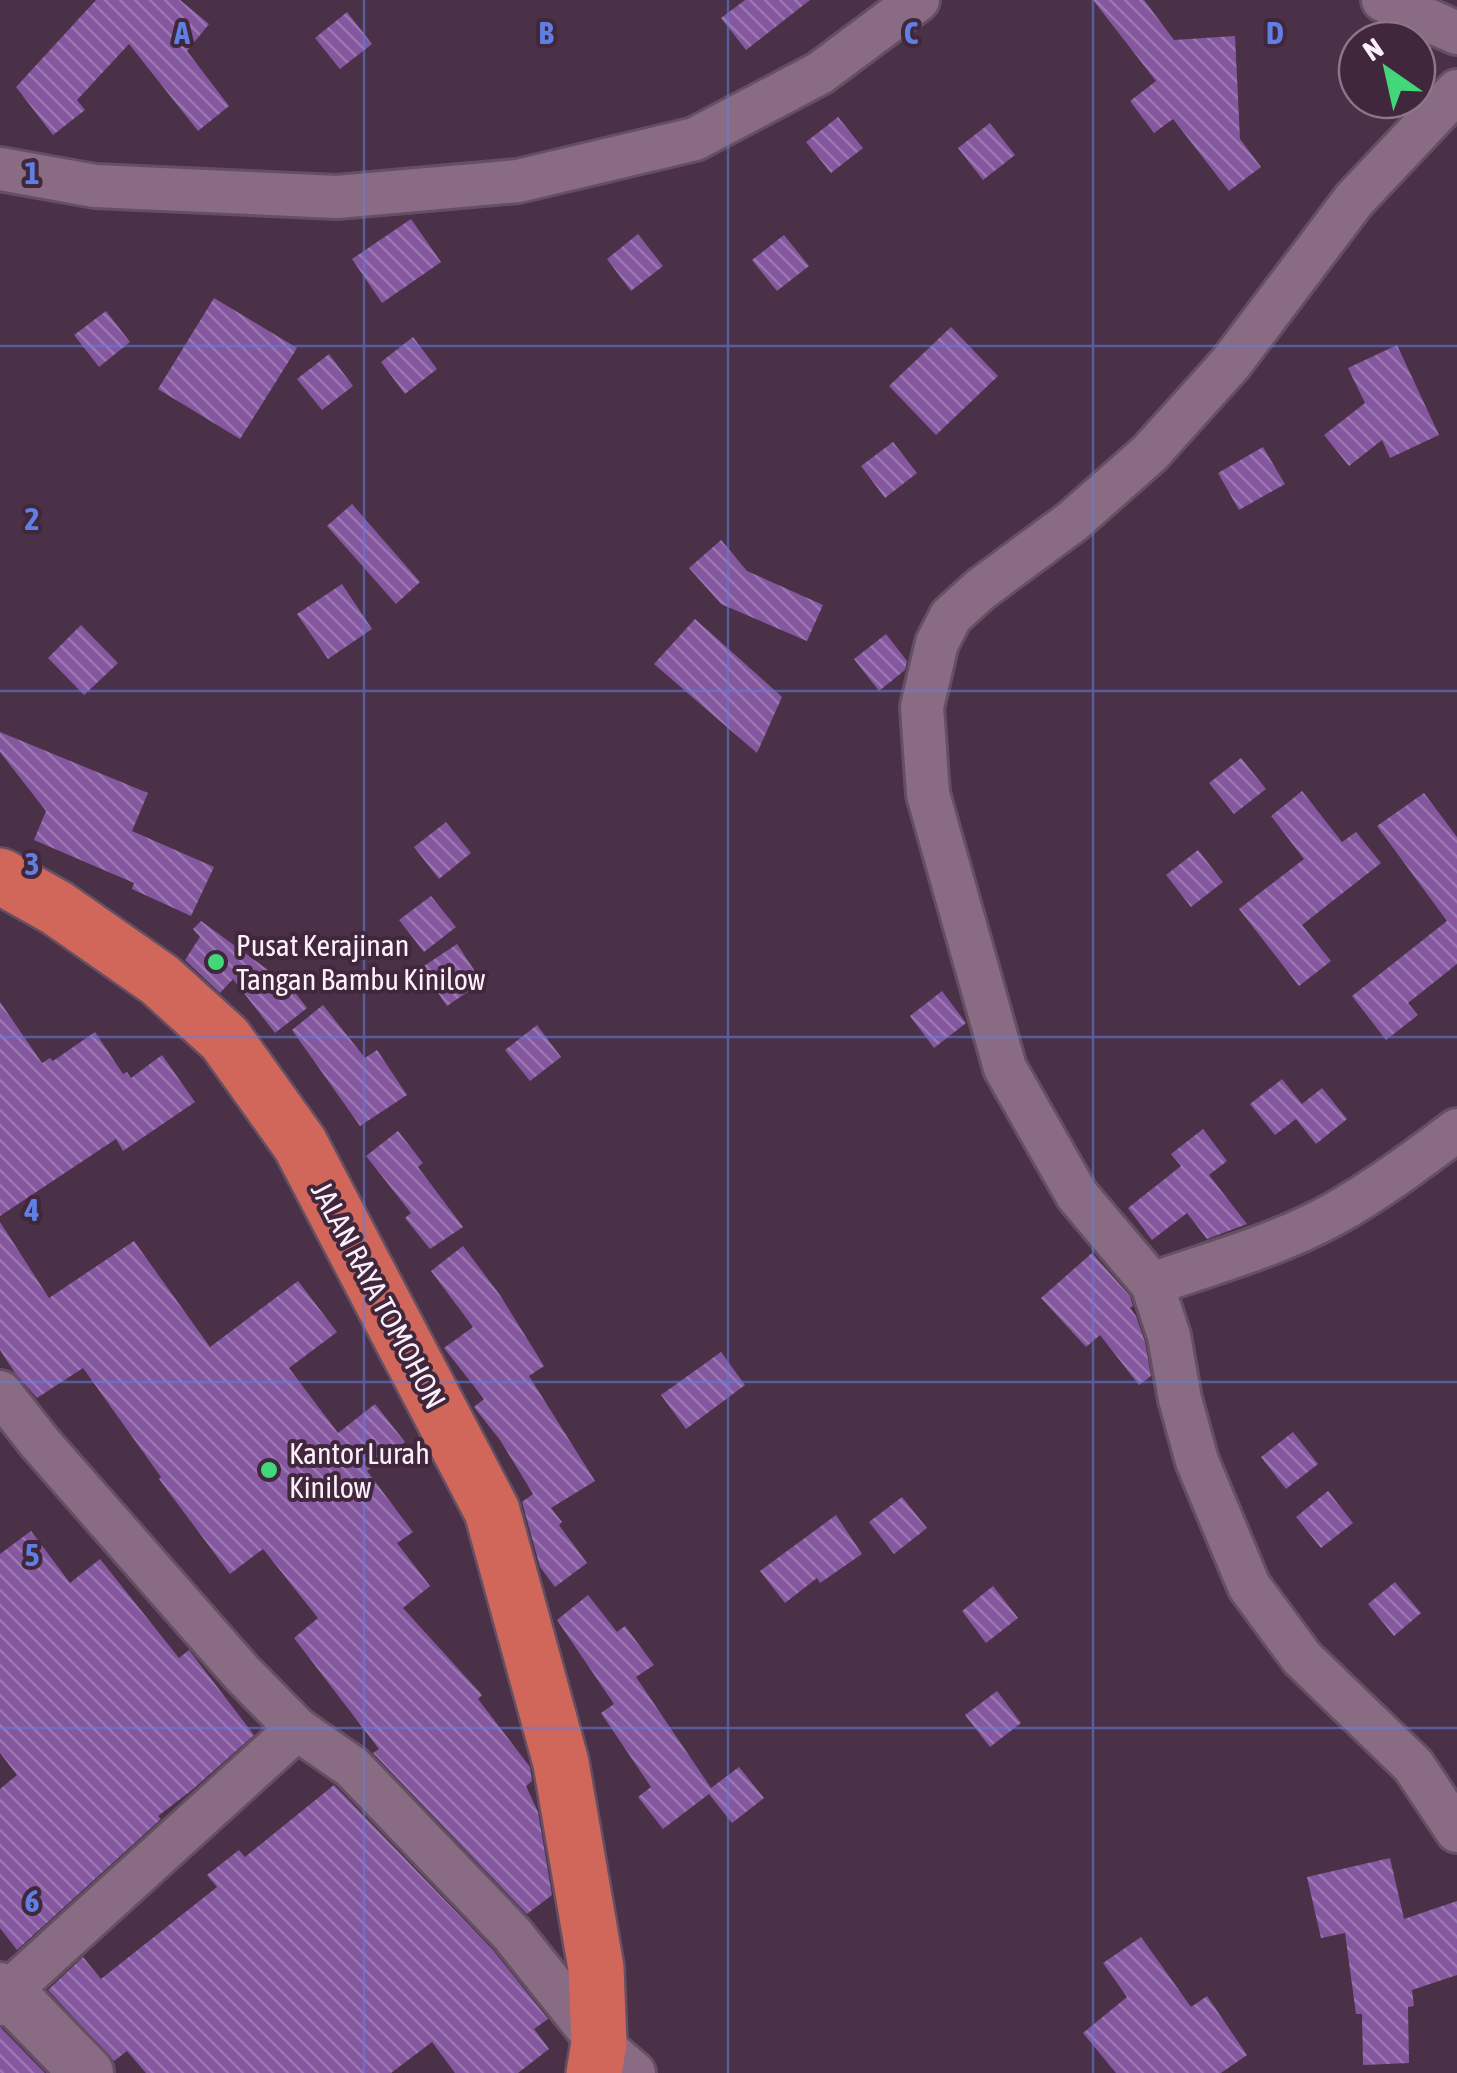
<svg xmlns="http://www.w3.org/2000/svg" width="1457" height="2073" viewBox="0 0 1457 2073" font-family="'Asap Condensed',sans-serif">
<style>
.building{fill:url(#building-back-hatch)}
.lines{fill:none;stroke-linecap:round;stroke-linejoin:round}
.minor-casing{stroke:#655063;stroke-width:48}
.tertiary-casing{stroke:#655063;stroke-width:58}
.trunk-casing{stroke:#655063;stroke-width:60}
.minor{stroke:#896b84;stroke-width:42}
.tertiary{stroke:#896b84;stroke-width:52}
.trunk{stroke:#d0675a;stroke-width:55}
.grid{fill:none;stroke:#607fe2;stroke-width:2.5;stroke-opacity:0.55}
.poi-dot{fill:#43d77b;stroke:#40273c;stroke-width:4}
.labels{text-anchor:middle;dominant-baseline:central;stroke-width:8;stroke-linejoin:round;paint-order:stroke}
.poi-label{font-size:30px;fill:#fdf0fb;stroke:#40273c;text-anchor:start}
.street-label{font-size:30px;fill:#fdf0fb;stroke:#40273c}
.grid-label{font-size:32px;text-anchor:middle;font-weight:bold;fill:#607fe2;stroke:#40273c;stroke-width:8;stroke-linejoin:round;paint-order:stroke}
</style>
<defs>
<pattern id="building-back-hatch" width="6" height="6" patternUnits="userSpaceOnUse" patternTransform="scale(2.5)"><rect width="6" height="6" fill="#84579f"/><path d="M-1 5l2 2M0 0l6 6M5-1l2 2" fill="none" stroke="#9c78b2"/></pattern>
</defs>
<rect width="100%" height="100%" fill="#4b3147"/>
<g class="building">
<path d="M96,0H180L209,24L187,51L229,106L198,131L129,44L77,100L85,110L53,135L16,87Z"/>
<path d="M745,0H810L746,50L721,18Z"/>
<path d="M1093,0H1144L1174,40L1235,36L1240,139L1261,167L1229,191L1173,119L1154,133L1130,101L1156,81Z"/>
<path d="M347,12L372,44L340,69L315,38Z"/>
<path d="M838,117L863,148L831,173L806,142Z"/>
<path d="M990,123L1015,155L983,180L958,148Z"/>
<path d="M411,219L441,262L382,303L352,259Z"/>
<path d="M638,234L663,266L631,291L607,259Z"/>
<path d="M784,235L809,266L777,291L752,260Z"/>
<path d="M214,298L297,348L240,439L158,389Z"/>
<path d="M106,311L130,342L99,367L74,335Z"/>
<path d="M951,327L998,376L936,435L889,386Z"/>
<path d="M413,337L437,369L405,394L381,362Z"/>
<path d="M1397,345L1439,435L1390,458L1382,440L1349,466L1324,435L1365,403L1348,368Z"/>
<path d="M329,354L353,386L322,410L297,379Z"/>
<path d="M893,442L917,473L885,498L861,466Z"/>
<path d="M1263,447L1285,484L1239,510L1218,473Z"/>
<path d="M352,504L420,582L396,604L327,526Z"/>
<path d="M721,540L747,571L823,605L807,641L721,604L689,568Z"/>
<path d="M342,584L372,629L328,659L297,614Z"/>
<path d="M695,619L782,697L757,753L654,664Z"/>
<path d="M81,625L118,663L84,695L48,658Z"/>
<path d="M886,634L907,661L905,670L879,691L854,659Z"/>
<path d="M0,732L148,793L132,831L214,867L191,916L132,889L134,883L34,840L46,811L0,752Z"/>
<path d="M1241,758L1266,789L1234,814L1209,783Z"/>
<path d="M1302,791L1342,842L1356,832L1381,863L1302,925L1331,961L1299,986L1239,909L1304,859L1271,816Z"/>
<path d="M1424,793L1457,837V964L1408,1003L1418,1015L1386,1040L1352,996L1447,921L1377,826Z"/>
<path d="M446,822L471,853L439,879L414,847Z"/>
<path d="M1198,850L1223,882L1191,907L1166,875Z"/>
<path d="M431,896L456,927L424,952L399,920Z"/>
<path d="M201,921L290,986L307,1008L275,1033L233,979L220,993L185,960L200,937L193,929Z"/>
<path d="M457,944L482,982L447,1006L421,968Z"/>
<path d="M942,991L966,1023L934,1048L910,1016Z"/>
<path d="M0,1002L42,1063L50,1058L53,1061L95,1032L123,1074L127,1072L131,1078L162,1055L195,1102L123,1151L116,1139L0,1216Z"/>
<path d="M323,1005L365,1058L377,1050L407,1095L360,1126L292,1030Z"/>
<path d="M537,1025L561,1057L530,1081L505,1050Z"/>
<path d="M1282,1079L1302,1104L1322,1088L1347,1119L1316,1144L1296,1119L1275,1135L1250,1104Z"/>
<path d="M1203,1129L1227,1161L1209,1175L1247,1224L1207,1239L1187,1213L1152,1240L1128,1208L1181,1166L1171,1154Z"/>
<path d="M398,1131L423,1163L418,1167L463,1227L430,1249L405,1218L411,1213L366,1156Z"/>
<path d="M0,1222L49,1298L134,1241L210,1347L298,1281L337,1332L289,1368L338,1433L375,1404L405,1442L367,1471L413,1532L397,1543L430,1586L403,1608L482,1695L478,1699L530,1767L532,1781L526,1786L538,1812L552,1895L527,1914L373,1753L379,1749L294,1638L318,1618L263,1549L230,1574L159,1479L161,1477L83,1368L37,1398L15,1373L0,1350Z"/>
<path d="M463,1246L500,1295L544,1366L529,1376L595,1481L551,1508L562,1522L559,1525L587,1563L555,1587L540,1567L522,1502L533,1494L500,1440L474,1407L484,1399L444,1348L473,1327L431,1271Z"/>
<path d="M1092,1253L1130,1296L1133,1306L1130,1308L1136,1316L1145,1342L1151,1376L1139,1385L1100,1335L1086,1347L1041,1298Z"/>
<path d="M721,1352L745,1385L686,1429L661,1395Z"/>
<path d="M1293,1432L1318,1464L1286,1489L1261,1457Z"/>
<path d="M1328,1491L1353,1523L1321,1548L1296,1517Z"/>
<path d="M902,1497L927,1528L894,1554L869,1522Z"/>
<path d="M836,1515L862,1554L820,1583L817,1578L785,1603L760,1571Z"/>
<path d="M31,1531L70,1583L100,1559L179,1658L189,1650L254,1735L192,1790L158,1816L161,1819L17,1950L0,1928V1789L17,1775L0,1753V1554Z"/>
<path d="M1395,1582L1421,1613L1394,1636L1368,1604Z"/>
<path d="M993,1586L1018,1618L986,1643L962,1611Z"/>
<path d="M588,1595L617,1632L625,1626L654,1665L636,1677L711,1788L739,1767L764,1798L732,1823L709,1794L663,1829L638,1797L651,1787L601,1713L614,1704L557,1620Z"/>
<path d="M997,1691L1021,1723L990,1747L965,1715Z"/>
<path d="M334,1785L493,1950L548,2019L534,2029L549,2049L518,2073H455L432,2042L391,2073H146L127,2051L114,2061L48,1990L83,1957L101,1979L217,1887L207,1875L239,1850L245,1857Z"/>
<path d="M1390,1858L1404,1919L1457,1901V1975L1412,1990L1414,2006L1408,2007L1409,2063L1363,2065L1362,2014H1356L1345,1933L1321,1938L1307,1877Z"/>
<path d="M1141,1937L1191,2007L1207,1996L1247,2055L1221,2073H1116L1083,2033L1127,1997L1103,1963Z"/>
<path d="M0,2028H1L45,2073H0Z"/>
</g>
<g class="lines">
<defs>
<g id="minor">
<path d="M1383,0L1457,33"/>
<path d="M1457,91L1354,200L1231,363L1150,453L1073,521L981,589L951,616L937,643L922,707L928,794L1005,1068L1077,1195L1152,1284L1169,1336L1180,1399L1197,1461L1249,1586L1302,1658L1413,1765L1457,1831"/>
<path d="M0,169L95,186L337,197L518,181L695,139L820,73L918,0"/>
<path d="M1152,1284C1212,1263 1278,1245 1334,1214C1377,1190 1417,1160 1457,1130"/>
<path d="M0,1392L40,1443L241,1672L297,1729L352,1767L512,1934L599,2043L634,2073"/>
<path d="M0,1984L8,1992L297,1729"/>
</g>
<path id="tertiary" d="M0,1999L8,1992L87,2073"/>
<path id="trunk" d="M0,876L57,908L160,980L225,1039L300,1144L492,1511L561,1763L596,1968L599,2043L594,2073"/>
</defs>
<use href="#minor" class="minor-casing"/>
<use href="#tertiary" class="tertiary-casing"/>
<use href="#trunk" class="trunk-casing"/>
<use href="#minor" class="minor"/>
<use href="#tertiary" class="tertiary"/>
<use href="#trunk" class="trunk"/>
</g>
<path class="grid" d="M364,0V2073M728,0V2073M1093,0V2073M0,346H1457M0,691H1457M0,1037H1457M0,1382H1457M0,1728H1457"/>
<g class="poi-dot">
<circle cx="216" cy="962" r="10"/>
<circle cx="269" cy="1470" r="10"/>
</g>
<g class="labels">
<g class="poi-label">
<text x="236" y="945">Pusat Kerajinan<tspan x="236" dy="34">Tangan Bambu Kinilow</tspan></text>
<text x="289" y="1453">Kantor Lurah<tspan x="289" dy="34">Kinilow</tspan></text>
</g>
<g class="street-label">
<text transform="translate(379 1295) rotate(62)">JALAN RAYA TOMOHON</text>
</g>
</g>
<g class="grid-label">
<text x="182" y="44">A</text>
<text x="546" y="44">B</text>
<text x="911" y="44">C</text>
<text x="1275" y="44">D</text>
<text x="32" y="184">1</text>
<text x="32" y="530">2</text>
<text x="32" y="875">3</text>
<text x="32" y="1221">4</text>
<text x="32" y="1566">5</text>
<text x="32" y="1912">6</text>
</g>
<g transform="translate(1387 70) rotate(326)"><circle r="48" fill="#40273c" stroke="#8c7788" stroke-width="2.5"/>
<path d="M0-8L18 38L0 25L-18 38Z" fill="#43d77b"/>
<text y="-15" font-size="28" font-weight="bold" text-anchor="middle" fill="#fdf0fb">N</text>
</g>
</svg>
